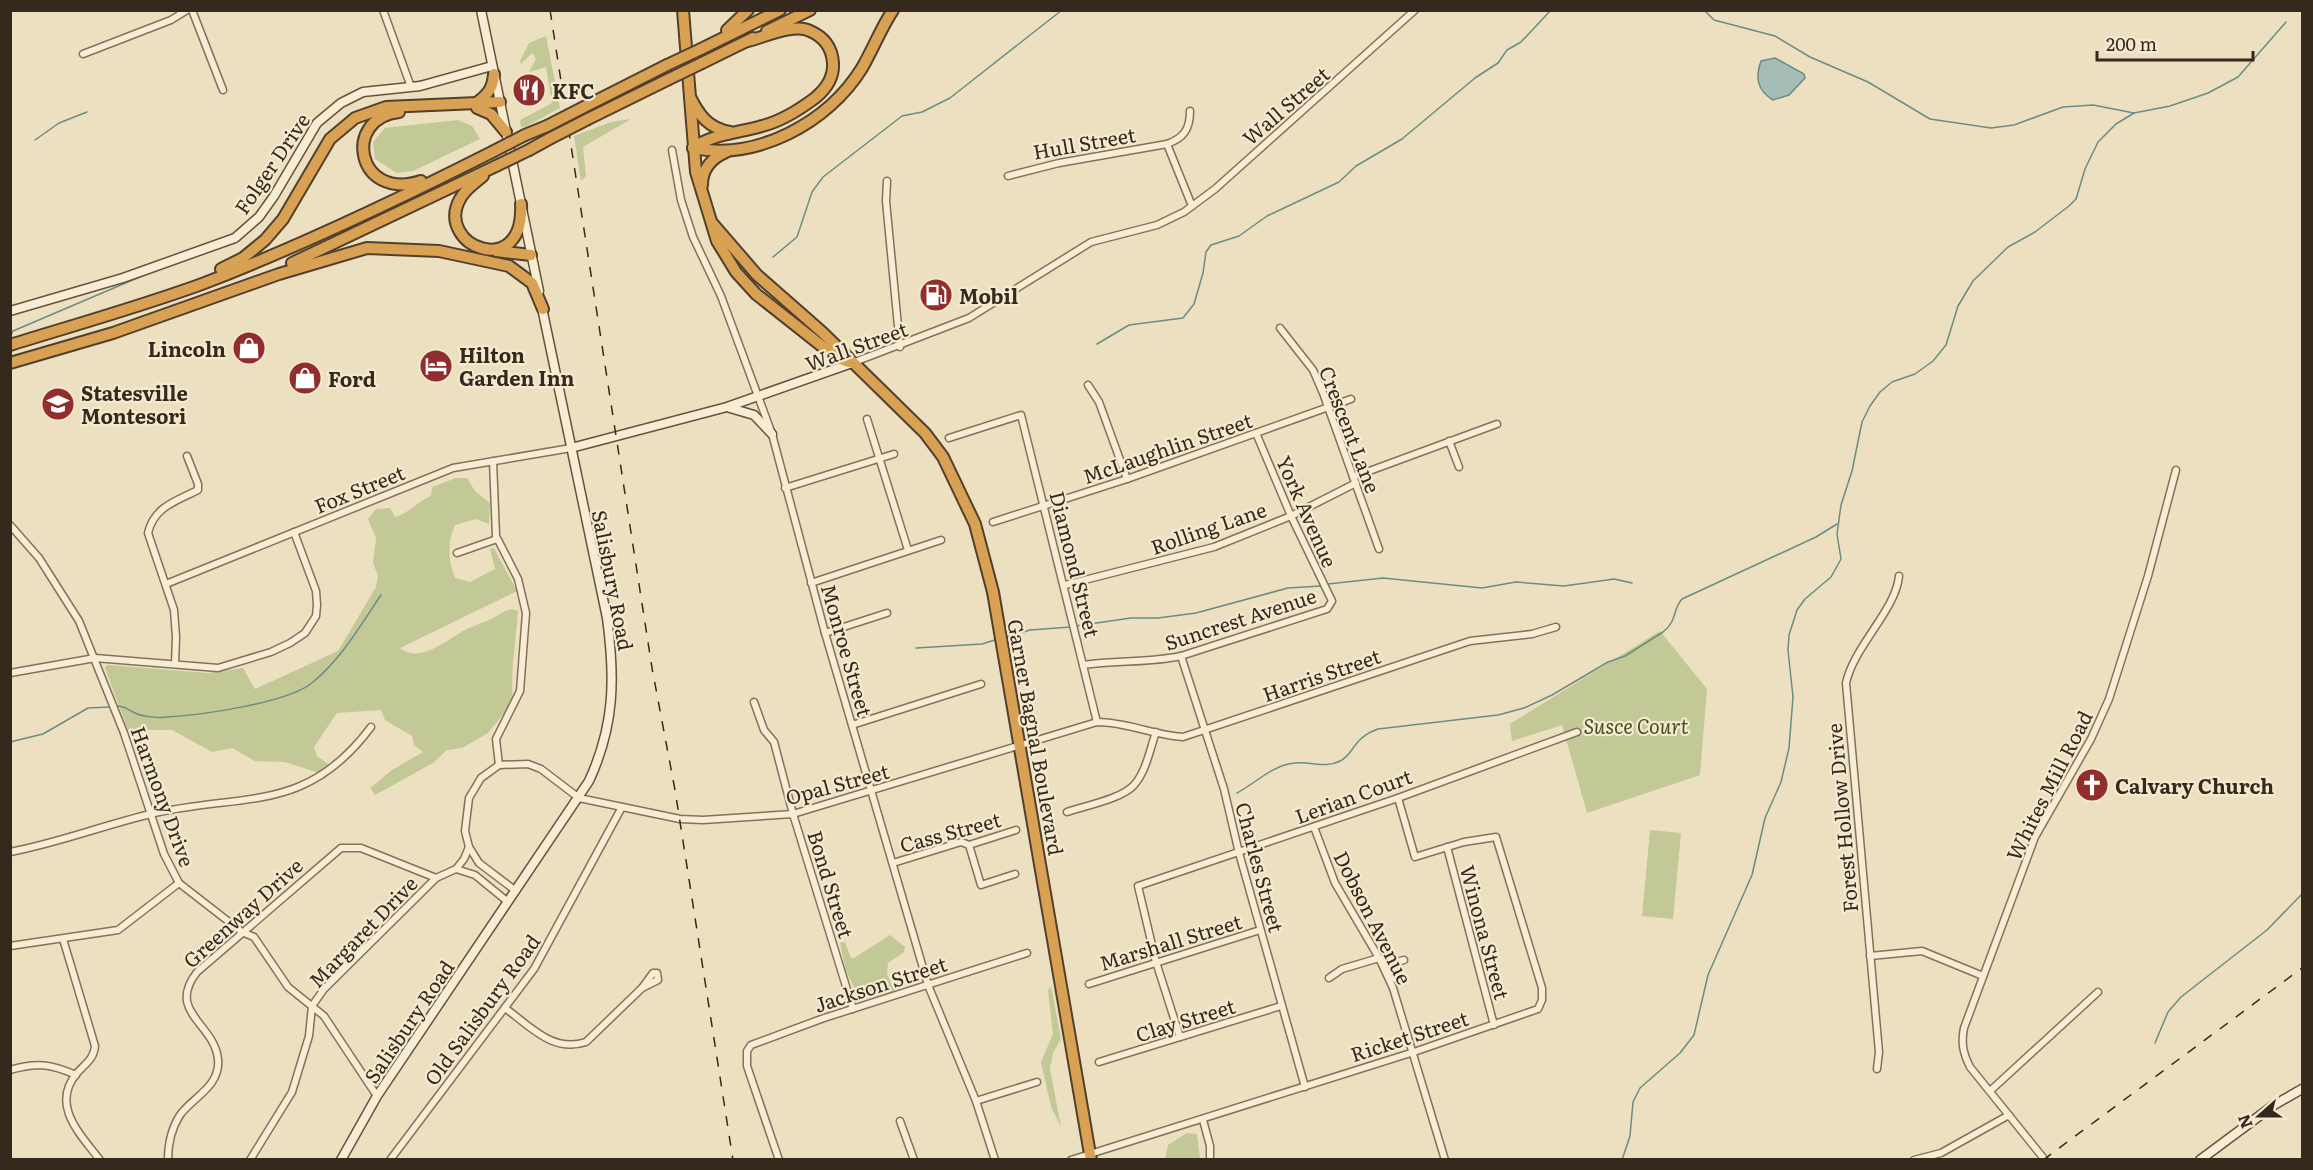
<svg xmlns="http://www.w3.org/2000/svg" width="2313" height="1170" viewBox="0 0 2313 1170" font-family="Literata,serif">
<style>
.green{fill:#c2c996}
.water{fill:#a4beb7;stroke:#6b8c84;stroke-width:1.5}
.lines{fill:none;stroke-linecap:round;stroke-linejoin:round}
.stream{stroke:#6b8c84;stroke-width:1.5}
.street-casing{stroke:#857159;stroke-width:9}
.secondary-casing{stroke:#66523d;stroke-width:11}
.highway-casing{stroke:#52402e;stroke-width:14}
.street{stroke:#f7edd4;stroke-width:6}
.secondary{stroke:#f7edd4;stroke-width:8}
.highway{stroke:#d9a154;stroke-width:10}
.rail{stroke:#35291d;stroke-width:1.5;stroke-dasharray:10 10;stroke-linecap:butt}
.highway-bridge-casing{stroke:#52402e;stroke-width:14;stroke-linecap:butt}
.highway-bridge{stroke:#d9a154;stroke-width:10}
.labels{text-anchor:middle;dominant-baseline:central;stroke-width:4.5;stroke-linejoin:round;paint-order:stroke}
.poi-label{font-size:20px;font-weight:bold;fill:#35291d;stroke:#f4ead0;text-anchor:start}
.street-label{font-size:20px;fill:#35291d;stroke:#f4ead0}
.park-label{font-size:20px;font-style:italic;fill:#455125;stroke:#f4ead0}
</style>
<rect width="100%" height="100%" fill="#ece0c1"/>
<g class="green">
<path d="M546,36L560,108L525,127H521L520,120L552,103L546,67L529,72L536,59L532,53L521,64L520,61L529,43Z"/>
<path d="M631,119L583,147L586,176L581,181L574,136L611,122Z"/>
<path d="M458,120L472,126L480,139L413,171L397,173L375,159L373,142L385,128Z"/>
<path d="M456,478H467L475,491L490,503L489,524L476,519L455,525C447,543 448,560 455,578L470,582L495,569L490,549L494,548L517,591L400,648C420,664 445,641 463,631C472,626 483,623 493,618C502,614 508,606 518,611C516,641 510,672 513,702L488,733L462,748L447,750L433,763L375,795L370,788L392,770L423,752L414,745L412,736L385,720L381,710L337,713L314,747L317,756L331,766L319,773L285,762L255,761L232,748L212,752L172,730H128L105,668L107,665L208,673L243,668L255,689L338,651L376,587L378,576L373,563L376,538L368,519L376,509L390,508L395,517C409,513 417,502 431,496L432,487Z"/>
<path d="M1660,631L1707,689L1700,775L1587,813L1562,725L1512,741L1510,724Z"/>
<path d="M1650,830L1681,833L1673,919L1642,916Z"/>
<path d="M890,935L905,947L904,952L888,963L887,974L895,991L872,997L857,994L846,970L840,943L845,942L851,958H854Z"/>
<path d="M1051,986L1061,1039L1053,1053L1050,1069L1061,1127L1051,1107L1041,1062L1053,1034L1048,990Z"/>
<path d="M1187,1133L1197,1134L1200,1159H1165L1168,1145Z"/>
</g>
<path class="water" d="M1775,58L1804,74L1805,78L1789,95L1773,100C1757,90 1755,78 1761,61Z"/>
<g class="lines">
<g class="stream">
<path d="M1704,10L1714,20L1775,36L1810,57L1868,82L1930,119L1991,128L2014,125L2063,107L2093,105L2134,113L2170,106L2208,93L2238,77L2286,22"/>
<path d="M35,140L59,123L87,112"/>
<path d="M773,257L797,237L812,192L823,177L902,116L922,112L950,98L1062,10"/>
<path d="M10,337L13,331L156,270"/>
<path d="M1097,344L1129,325L1183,318L1194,304L1203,273L1206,252L1211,245L1239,236L1267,216L1339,182L1356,166L1402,139L1475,78L1498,63L1507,50L1521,42L1551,10"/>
<path d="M1328,584L1383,578L1482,588L1516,582L1564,586L1614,579L1632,583"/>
<path d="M1076,626L1131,618H1158L1196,613L1288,588L1321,586"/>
<path d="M1005,637L1030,630L1071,627"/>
<path d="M916,648L982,644L998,639"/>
<path d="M115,706C125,706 127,709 135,713C143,717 159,718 167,717C201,715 289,703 313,682C342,658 360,626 381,595"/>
<path d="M10,742L43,734L88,708L110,707"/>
<path d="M1237,793C1256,783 1272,765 1295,763C1311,761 1325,769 1340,761C1354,755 1352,738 1378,729L1498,715L1524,708L1552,695L1608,662L1625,656L1663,632C1678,620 1672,610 1682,599L1816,537L1837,524"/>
<path d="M2155,1043L2168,1012L2181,997L2267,930L2302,894"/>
<path d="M1622,1160L1630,1136L1633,1102L1640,1088L1680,1053L1694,1035L1708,975L1752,875L1765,818L1781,782L1789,748L1793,697L1788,650L1789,635L1797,610L1805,599L1831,577L1841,559L1837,534L1841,505L1852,471L1862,422L1870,406L1880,392L1892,382L1915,374L1933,361L1946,345L1958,306L1973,281L2008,247L2035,232L2069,206L2076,199L2085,169L2098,142L2116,124L2134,113"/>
</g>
<defs>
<g id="street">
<path d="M192,10L223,90"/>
<path d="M383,10L411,87"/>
<path d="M83,54L171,20L187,10"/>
<path d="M1167,144L1192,206"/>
<path d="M672,150L681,200L693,237L721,296L772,434L825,633L928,985L976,1101L995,1160"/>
<path d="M1008,176L1059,163L1167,144C1184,138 1190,129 1190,111"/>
<path d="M887,181L886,201L900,347"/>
<path d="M1280,328L1313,370L1323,393L1379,549"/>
<path d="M852,363L969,318L1091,242L1157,225L1184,212L1215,189L1415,10"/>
<path d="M1088,385L1099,402L1127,479"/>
<path d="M867,419L908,550"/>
<path d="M949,438L1021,415L1097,722"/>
<path d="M1449,441L1459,467"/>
<path d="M493,461L496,536L518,579L526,613L520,691L496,739L499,765"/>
<path d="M1353,477L1497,424"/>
<path d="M785,488L894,454"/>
<path d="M993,522L1127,479L1351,399"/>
<path d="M10,525L39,558L79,621L124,733L164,854L179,883L242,932L254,937L288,987L324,1016L377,1096"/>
<path d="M457,553L497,539"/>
<path d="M811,583L941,540"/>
<path d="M166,584L453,468L571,448"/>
<path d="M1065,585L1214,547L1291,516L1356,483"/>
<path d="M825,633L887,613"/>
<path d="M1181,656L1224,789L1239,853L1305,1087"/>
<path d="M175,664L176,637L174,610L148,533C154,507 176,501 198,490V484L187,456"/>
<path d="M1083,665C1116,660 1149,663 1181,656L1327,609L1332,601L1291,516L1256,433"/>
<path d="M10,673L95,658L218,668L271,652L290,643L305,633L316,616L317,605L316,591L294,532"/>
<path d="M754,702L764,730L774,742L793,814L853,1009"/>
<path d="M852,725L981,684"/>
<path d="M1067,812C1084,806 1122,799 1134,785C1146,772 1150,749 1156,732"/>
<path d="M1314,827L1335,883L1379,958L1393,988L1445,1160"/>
<path d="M969,845L981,885L1015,874"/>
<path d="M469,847L479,863L516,891"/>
<path d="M1447,847L1494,1025"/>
<path d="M10,852C58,843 104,825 151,814C244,792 305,815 371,727"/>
<path d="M893,863L961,842L969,845L1016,830"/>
<path d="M456,869L475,875L508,902"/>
<path d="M63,939L95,1046C94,1059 85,1064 77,1073C50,1105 80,1134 100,1160"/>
<path d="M10,946L118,930L179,883"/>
<path d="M1870,956L1922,951L1983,976"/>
<path d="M1388,964L1395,979L1401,977"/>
<path d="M653,973H657L658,980L642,988Z"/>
<path d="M1329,978L1342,969L1379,958L1388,964L1404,960"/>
<path d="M1089,984L1260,930"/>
<path d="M505,1008C531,1027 553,1053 586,1042L642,988"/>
<path d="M1180,1037L1156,962L1138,886L1398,798L1577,732"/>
<path d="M1099,1062L1281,1006"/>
<path d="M1877,1069L1879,1052L1846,683C1854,646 1896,610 1899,576"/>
<path d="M10,1070C36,1062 51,1064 76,1075"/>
<path d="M1990,1091L2098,992"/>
<path d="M976,1101L1037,1082"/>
<path d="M1203,1120L1210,1146V1160"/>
<path d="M900,1121L914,1160"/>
<path d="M168,1160C168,1143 171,1129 180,1115C193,1097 221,1086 218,1059C214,1023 166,1012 197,972L341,848H361L436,878"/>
<path d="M250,1160L292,1092L309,1036L312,1006L324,989L436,878L456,869L464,859L469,847L465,831L469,798L481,778L499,765L528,764L541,769L579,798L680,819L703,820L793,814L1097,722C1127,722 1153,735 1183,737L1470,641L1532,634L1556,627"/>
<path d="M390,1160L534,969L622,807"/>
<path d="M779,1160L747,1066V1051L751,1045L824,1018L1027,953"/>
<path d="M1071,1160L1414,1052L1538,1009L1542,1000V988L1496,837L1464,842L1415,857L1398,798"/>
<path d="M1914,1160L1941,1153L2009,1115"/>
<path d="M2045,1160L1970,1067C1963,1053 1961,1043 1964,1028L2035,837L2091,739L2109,699L2148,576L2176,470"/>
</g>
<g id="secondary">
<path d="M481,10L539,291"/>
<path d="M10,311L123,278L235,238L259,217L274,196L317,123L341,103L363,92L420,86L492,66"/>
<path d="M730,408L754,415L772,434"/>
<path d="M571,448L727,407L852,363"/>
<path d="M341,1160L377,1096L589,781C615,725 615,677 607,618L541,303"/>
<path d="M2200,1160L2274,1105L2302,1089"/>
</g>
<g id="highway">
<path d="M683,10L696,172L717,241L736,272L756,294L837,358L849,362"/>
<path d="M727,30L748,10"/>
<path d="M767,31L810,10"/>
<path d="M701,49L780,10"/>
<path d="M702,63L753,38"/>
<path d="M690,97C699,115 708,128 730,132"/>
<path d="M479,101C489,93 493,87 494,74"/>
<path d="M586,106L667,65"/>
<path d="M477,108L491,114L506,132"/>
<path d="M399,112C342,118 356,202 421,181"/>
<path d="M588,119L667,80"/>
<path d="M525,135L547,126"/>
<path d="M693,148C712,134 739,133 762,126C782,121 799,110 815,98C826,89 834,78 833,63C832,48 824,37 810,31C794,23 764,37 748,41"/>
<path d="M693,148C757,161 828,123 862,68C873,49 881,28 893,10"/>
<path d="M529,150L549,139"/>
<path d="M483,176C475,183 465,189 460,199C434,246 525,282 521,204"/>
<path d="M702,185C702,169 712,158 726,152"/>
<path d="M713,224L757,275L822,332L925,433L943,457L975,524L993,592L1091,1160"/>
<path d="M496,251L531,255"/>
<path d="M292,263L496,166"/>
<path d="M221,269L243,258L265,240L283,219L330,139L355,118L386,107L500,102"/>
<path d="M10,345C74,325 139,307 202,284C301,246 397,200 492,152"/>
<path d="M10,363L113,333L279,274L367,248L439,251L509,266L532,283L543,309"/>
</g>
</defs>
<use href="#street" class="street-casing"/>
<use href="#secondary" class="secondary-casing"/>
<use href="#highway" class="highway-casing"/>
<use href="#street" class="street"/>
<use href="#secondary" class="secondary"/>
<use href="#highway" class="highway"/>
<g class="rail">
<path d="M550,10L652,668L675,790L733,1160"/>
<path d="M2043,1160L2302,968"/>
</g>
<defs>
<g id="highway-bridge">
<path d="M667,65L701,49"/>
<path d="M667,80L702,63"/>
<path d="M547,126L586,106"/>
<path d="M549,139L588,119"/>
<path d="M492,152L525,135"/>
<path d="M496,166L529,150"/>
</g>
</defs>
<use href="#highway-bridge" class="highway-bridge-casing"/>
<use href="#highway-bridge" class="highway-bridge"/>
</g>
<defs>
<symbol id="restaurant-disc" viewBox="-11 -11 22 22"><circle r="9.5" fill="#912d2c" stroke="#f4ead0"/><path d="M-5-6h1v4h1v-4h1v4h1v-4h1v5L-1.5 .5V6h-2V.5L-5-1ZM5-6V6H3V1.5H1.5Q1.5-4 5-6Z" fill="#fff"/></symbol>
<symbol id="fuel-disc" viewBox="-11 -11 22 22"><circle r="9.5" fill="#912d2c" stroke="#f4ead0"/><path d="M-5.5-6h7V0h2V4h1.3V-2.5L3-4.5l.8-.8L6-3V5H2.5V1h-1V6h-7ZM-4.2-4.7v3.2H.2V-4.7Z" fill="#fff"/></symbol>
<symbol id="shop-disc" viewBox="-11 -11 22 22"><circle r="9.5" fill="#912d2c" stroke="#f4ead0"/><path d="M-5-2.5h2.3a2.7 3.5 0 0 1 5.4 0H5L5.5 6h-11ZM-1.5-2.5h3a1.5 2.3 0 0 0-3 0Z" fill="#fff"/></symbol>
<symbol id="hotel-disc" viewBox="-11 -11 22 22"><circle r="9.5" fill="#912d2c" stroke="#f4ead0"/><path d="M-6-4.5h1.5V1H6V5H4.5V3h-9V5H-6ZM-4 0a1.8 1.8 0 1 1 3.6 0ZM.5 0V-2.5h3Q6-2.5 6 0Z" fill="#fff"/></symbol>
<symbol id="school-disc" viewBox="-11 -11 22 22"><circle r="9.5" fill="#912d2c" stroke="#f4ead0"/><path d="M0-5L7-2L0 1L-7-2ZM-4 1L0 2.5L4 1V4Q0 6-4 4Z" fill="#fff"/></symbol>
<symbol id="church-disc" viewBox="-11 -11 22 22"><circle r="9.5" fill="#912d2c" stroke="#f4ead0"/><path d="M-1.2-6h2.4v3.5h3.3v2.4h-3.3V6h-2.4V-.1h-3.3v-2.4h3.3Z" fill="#fff"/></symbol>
</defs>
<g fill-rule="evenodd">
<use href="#restaurant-disc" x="510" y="71" width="38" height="38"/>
<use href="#fuel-disc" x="917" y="276" width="38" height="38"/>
<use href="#shop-disc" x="230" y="329" width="38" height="38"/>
<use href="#hotel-disc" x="417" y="347" width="38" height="38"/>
<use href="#shop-disc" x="286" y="359" width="38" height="38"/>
<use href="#school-disc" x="39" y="385" width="38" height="38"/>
<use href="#church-disc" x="2073" y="766" width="38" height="38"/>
</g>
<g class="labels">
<g class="poi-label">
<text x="552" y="90">KFC</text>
<text x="959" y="295">Mobil</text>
<text x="226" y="348" text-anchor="end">Lincoln</text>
<text x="459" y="354">Hilton<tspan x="459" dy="23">Garden Inn</tspan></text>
<text x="328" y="378">Ford</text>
<text x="81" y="392">Statesville<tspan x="81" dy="23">Montesori</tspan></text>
<text x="2115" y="785">Calvary Church</text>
</g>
<g class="street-label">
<text transform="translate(1285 105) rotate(-41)">Wall Street</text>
<text transform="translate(1084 142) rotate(-10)">Hull Street</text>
<text transform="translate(271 163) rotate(-56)">Folger Drive</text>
<text transform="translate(856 345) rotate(-20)">Wall Street</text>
<text transform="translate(1351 429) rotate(69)">Crescent Lane</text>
<text transform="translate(1167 447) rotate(-19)">McLaughlin Street</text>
<text transform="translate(359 488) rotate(-22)">Fox Street</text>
<text transform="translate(1308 511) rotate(66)">York Avenue</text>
<text transform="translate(1208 527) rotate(-19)">Rolling Lane</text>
<text transform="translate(1076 564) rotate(76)">Diamond Street</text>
<text transform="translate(614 580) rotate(79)">Salisbury Road</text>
<text transform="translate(1240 618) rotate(-18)">Suncrest Avenue</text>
<text transform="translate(848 650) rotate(74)">Monroe Street</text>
<text transform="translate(1321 674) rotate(-19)">Harris Street</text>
<text transform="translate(1037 737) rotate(80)">Garner Bagnal Boulevard</text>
<text transform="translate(837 783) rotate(-15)">Opal Street</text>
<text transform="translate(2048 785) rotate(-63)">Whites Mill Road</text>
<text transform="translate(1353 795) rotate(-20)">Lerian Court</text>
<text transform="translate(164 796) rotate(70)">Harmony Drive</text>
<text transform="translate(1841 818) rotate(-95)">Forest Hollow Drive</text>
<text transform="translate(950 831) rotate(-15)">Cass Street</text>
<text transform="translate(1261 867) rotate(75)">Charles Street</text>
<text transform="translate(832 884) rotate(73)">Bond Street</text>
<text transform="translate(242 912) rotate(-42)">Greenway Drive</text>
<text transform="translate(1374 917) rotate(63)">Dobson Avenue</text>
<text transform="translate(362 931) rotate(-46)">Margaret Drive</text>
<text transform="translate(1486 932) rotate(75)">Winona Street</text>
<text transform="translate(1170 941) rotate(-17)">Marshall Street</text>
<text transform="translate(880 983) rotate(-18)">Jackson Street</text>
<text transform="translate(481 1009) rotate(-54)">Old Salisbury Road</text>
<text transform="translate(1185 1019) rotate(-17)">Clay Street</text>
<text transform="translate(408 1021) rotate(-56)">Salisbury Road</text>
<text transform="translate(1409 1035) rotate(-18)">Ricket Street</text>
</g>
<g class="park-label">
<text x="1636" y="725">Susce Court</text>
</g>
</g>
<rect width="2313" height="1170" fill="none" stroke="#35291d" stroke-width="24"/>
<g transform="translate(2259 1116) rotate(249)" stroke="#f4ead0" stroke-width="4.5" paint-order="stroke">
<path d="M0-4.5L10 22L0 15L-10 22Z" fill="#35291d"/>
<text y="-9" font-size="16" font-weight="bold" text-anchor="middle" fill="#35291d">N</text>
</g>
<path d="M2097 51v9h156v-9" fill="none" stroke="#35291d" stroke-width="3"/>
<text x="2106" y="51" font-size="18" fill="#35291d" stroke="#f4ead0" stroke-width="4.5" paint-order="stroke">200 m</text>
</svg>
